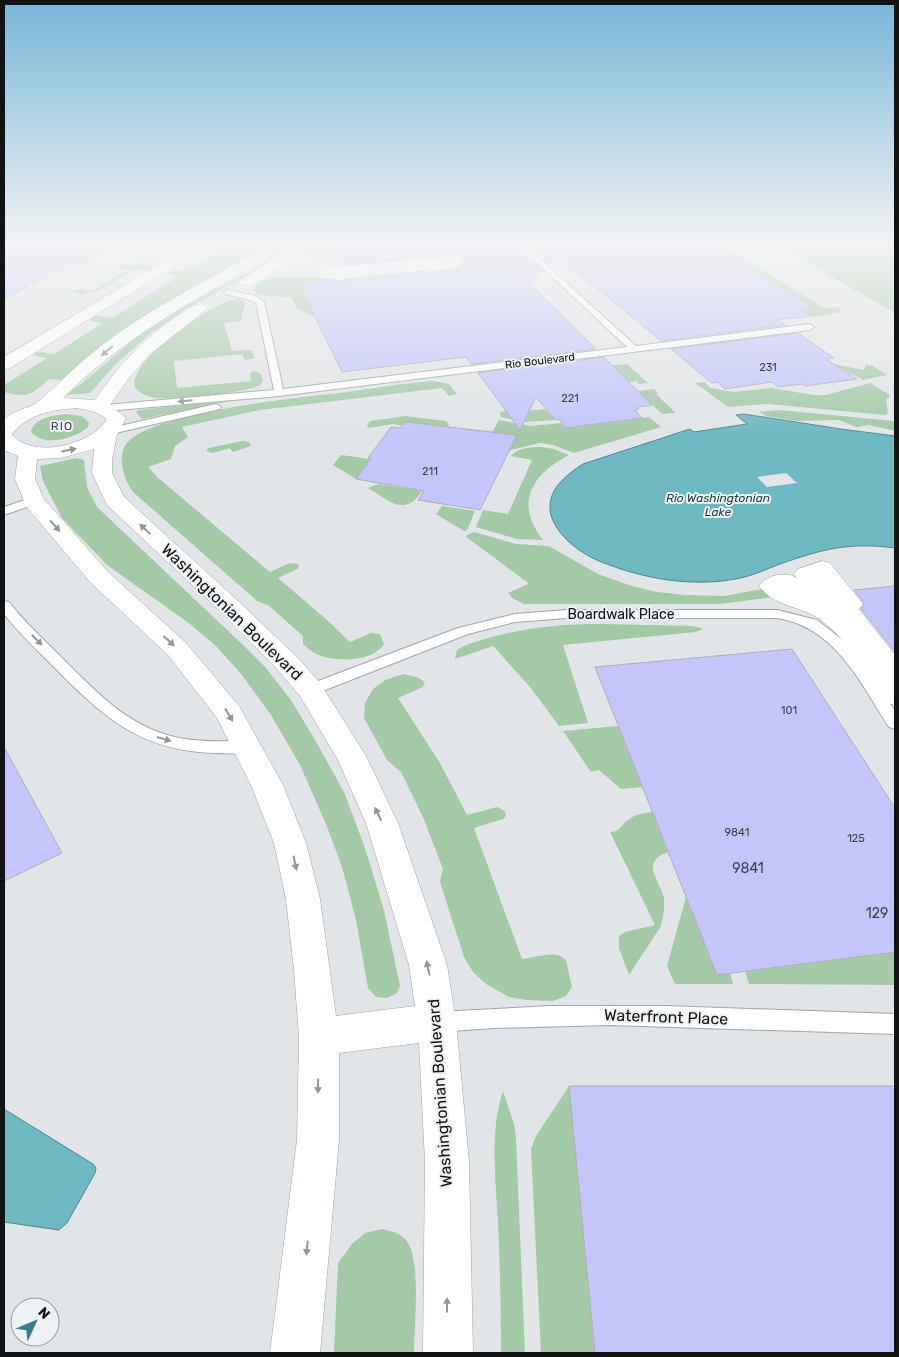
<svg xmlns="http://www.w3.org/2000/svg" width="899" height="1357" viewBox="0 0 899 1357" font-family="Rubik,sans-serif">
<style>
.green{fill:#a4c9a7}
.water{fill:#6eb8c1;stroke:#52868d}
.pier{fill:#e2e5e7}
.building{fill:#c3c5fb;stroke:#afafb2}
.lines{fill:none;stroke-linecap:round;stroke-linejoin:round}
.lane-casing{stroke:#a1a4a6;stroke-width:2}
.street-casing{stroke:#a1a4a6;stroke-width:1}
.secondary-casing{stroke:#a1a4a6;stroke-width:1}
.lane{fill:#fff;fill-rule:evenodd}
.street{fill:#fff;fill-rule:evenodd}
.secondary{fill:#fff;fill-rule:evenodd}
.oneway{fill:#949595}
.labels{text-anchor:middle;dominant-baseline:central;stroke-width:4;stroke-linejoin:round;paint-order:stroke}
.far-street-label{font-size:11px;fill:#121314;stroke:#eff2f4}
.number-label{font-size:11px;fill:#3e404e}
.far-neighbourhood-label{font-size:12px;letter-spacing:1px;fill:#46484a;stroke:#eff2f4}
.far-water-label{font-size:12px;font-style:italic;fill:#1d4246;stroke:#eff2f4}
.street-label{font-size:14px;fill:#121314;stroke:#eff2f4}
.near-number-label{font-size:14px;fill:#3e404e}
.near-street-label{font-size:16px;fill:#121314;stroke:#eff2f4}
</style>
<rect width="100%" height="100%" fill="#e2e5e7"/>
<g class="green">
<path d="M94,246H115L82,264L69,262Z"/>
<path d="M170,246H176L142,265L153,267L150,270H134L94,293L89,292L83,295L68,291L80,289L92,291L129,270L117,268V266L124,264L136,265Z"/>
<path d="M226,246H258L254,253L244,261L153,310L115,335L61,380L49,379C32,395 27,398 4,392V385L47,358L36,356L34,353L39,352L54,354L103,323L90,321V319L97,316L112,318L179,276L166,273L174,270L185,271Z"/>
<path d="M276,246H282L269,263L194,305L151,333L115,365L90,393L66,395C90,378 111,358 134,339C159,319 188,304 215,289C236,278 267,268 276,246Z"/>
<path d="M303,246H332L340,258H311L304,256L301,253Z"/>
<path d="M714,246H723L824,308L840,307V312L812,317L801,310L814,308Z"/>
<path d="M778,246H895V313Z"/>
<path d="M278,277H305L337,280L299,284L316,318L297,308L291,297L266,296L253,291C255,280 268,279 278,277Z"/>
<path d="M234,299H240L245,302L241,321L224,323L232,351L251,350L255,358L245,360L242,354L174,361L177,388L251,381L250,373L255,371L261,374L263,381L260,385C246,393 173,400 156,398C148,397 141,394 135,388C127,361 210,305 234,299Z"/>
<path d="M627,364L648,383L639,384L637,381L623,383L605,366Z"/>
<path d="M833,364L864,370L866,365L873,366L887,375L863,380Z"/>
<path d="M433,381L449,384L457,394L449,396L442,388L260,410L182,427L188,437L175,446L171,459L148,467L157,477L270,572L290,563L298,564L299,568L278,578L326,619L350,642L371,633L380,634L384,644C372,663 334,662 316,654C311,651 307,648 303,644V636L269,606L257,601L133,492C124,480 116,456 127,443C153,412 296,398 339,393C370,389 402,383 433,381Z"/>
<path d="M704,382L711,388L733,392L771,388L814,395H826L870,383L890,395L886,400L888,413L885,415L768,404L728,407L695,383Z"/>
<path d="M654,389L658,393L656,394L676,413L662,414L638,391Z"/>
<path d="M245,398L142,419L136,412L139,410Z"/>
<path d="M545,409L555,420L524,422L501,417L500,412L506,411L508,413Z"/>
<path d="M779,410L894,421L895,431L869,425L856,427L839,420L797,421L766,416L759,412Z"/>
<path d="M66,414L82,416L89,423L88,427C76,438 44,448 31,432C33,418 54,415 66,414Z"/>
<path d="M405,416L446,421L449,425L447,427L405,422L402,426L393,424L369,428L367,425L371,421Z"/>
<path d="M649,417L661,427L574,453L553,445L540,443L507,451L492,433L499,420L531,426L561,423L566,428Z"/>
<path d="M242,441L249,442L251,446L233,452L230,448L213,453L206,451L209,448Z"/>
<path d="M541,447L554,449L569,455C532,474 514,503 543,540L517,539L476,527L483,510L508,514L532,460L511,456C517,448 532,447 541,447Z"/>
<path d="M341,455L370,459L356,479L333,465Z"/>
<path d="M77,458L84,460L87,487L97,507L242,644L266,668L291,700L314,738L344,792L365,848L384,910L400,986L396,994L387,998L376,997L368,988L356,920L342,867L326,824L300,765L271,715L242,675L216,646L190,624L107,565L62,518L43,481L40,466Z"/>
<path d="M378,484L422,491C405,518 388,500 368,488Z"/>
<path d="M442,506L475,511L467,530L464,531L436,514Z"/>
<path d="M474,532L516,544L549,546L598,574L632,586L657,592L685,595L724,596L762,589L773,597L719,604H524L512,598L508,593L528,584L527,582L465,536Z"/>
<path d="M603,624L693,626L703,629L696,632L563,645L588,723L559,726L530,687L493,646L455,659L457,650L464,646C509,629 554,624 603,624Z"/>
<path d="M403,674L417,677L425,682L423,687L398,698L440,763L467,815L497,807L505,811L506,816L503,819L474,828L522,959C534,958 559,948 566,961L572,987L566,996L553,1001L527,1000L509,997L486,984L473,972L464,957L440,882L443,869L423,817L401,772L387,760L364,718L365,703L373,689L385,680Z"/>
<path d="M618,726L643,787L621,789L599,770L591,772L563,731Z"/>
<path d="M653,812L668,852C639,862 660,880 664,898C665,906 663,917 661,926L629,975L619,948V936L625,932L655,925L610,832C620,832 621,825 629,819C636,814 644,813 653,812Z"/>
<path d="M686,897L717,974L730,973L733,984H675L667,966Z"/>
<path d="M895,952V985L749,984L745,971Z"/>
<path d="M569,1086L595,1353H541L531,1149L536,1136Z"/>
<path d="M503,1091L514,1124L516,1138L525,1353H501C501,1310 500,1267 498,1224C496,1180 489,1133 503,1091Z"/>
<path d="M382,1229C392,1231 402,1233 408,1243C421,1264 414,1326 414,1353H334L338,1263L352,1244L365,1233Z"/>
</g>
<g class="water">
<path d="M744,414L841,429L895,436V548C849,542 823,549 780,564C767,569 754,575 741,578C693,588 643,579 599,561C580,553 557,536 551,515C545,491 566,475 583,464L690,429L694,432L747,424L736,415Z"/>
<path d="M4,1109L93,1164L96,1168L95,1173L67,1223L59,1230L4,1222Z"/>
</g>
<path class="pier" d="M786,473L797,483L767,487L757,477Z"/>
<g class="building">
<path d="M4,246H100L4,299Z"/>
<path d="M332,246H517L542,270L530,283L596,349L471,364L466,357L342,372L299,284L449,271L460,268L463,262L461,256L454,254L343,265Z"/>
<path d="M528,246H714L815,309L801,310L810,316L777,320L785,325L661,341L557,255L548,264Z"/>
<path d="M798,333L834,358L826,359L857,379L805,386L802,384L778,387L772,382L725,389L717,382L712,383L671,349Z"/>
<path d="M604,357L652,405L637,407L639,409L635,410L642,418L566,428L559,419L555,420L536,397L520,430L478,373Z"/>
<path d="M406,422L517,435L480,510L418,500L424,491L356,479L371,458H368L391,427L401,428Z"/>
<path d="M895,586V652L861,609L864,603L854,590Z"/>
<path d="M792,649L895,808V952L717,975L595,667Z"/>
<path d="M4,747L62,853L4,881Z"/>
<path d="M569,1086H895V1353H595Z"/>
</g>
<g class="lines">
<defs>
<g id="lane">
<path d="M519,246H526L636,346L810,324L814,327L810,330L279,396L106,411L101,408L106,405L274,390L256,303L250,300L225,294L224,292L228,290L256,296L264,302L283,389L627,347Z"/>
<path d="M216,404L221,407L220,409L111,434L106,431L111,428Z"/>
<path d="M34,497L38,499L40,501L38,503L4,515V507Z"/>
<path d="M4,601L9,602C22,619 38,634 53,649C86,681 119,720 164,734C190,743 220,741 247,741L253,743L255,747L253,751C241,755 227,753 215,753C139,751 102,716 51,664C35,648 18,632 4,614Z"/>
<path d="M567,610H777L817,620L844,641L865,667L895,711V729L889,727C860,682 835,627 777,618H567L515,622L468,634L315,694L310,695L305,694L302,690L305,686L458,628L515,614Z"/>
<path d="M551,1006H666L895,1014V1034L609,1025L494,1028L437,1032L429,1029L426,1022L429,1015L437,1012Z"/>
</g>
<g id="street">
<path d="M191,246H207L10,368L4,369V357Z"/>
<path d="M454,256L459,257L461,263L459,266L449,269L367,275L339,280L322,278L315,274L317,271L346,266Z"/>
<path d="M822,561L830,563L859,599L863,604L859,609L895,655V705L885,702C866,673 848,638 818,618C799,606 773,606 759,586C766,575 786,571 797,578L794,574L798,569Z"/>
</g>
<g id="secondary">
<path d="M260,246H273L270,253L261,262C190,302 121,340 63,398L95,400C117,367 142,341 174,318C183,312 194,302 205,305L208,308L150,354L128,379L110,405L126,418L117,435L112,460V473L124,497L237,600L298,658L320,683L366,756L398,823L447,965L456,1022L469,1162L473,1353H423L425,1162L419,1043L339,1053V1140L320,1353H270L297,1140L299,1037L294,970L286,899L274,843L251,785L217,718L168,655L90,582L26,506L15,479L18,456L4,450V420C14,409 31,409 40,400C63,380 84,358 109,340C154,307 203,282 251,256ZM76,408C88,410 97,411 107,419C92,445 32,460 12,434C28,414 51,410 76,408ZM94,449L92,473L107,505L219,610L278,670L300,696L337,758L366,823L409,965L415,1006L336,1016L320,899L306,843L283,785L239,706L186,643L108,572L44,499L35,479L37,459L61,458Z"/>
<path d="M286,246H299L290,262L252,285H242L240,282L242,279L280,256Z"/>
</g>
</defs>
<use href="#lane" class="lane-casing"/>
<use href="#street" class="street-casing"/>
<use href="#secondary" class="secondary-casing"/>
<use href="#lane" class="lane"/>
<use href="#street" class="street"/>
<use href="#secondary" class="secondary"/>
</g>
<defs><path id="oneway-solid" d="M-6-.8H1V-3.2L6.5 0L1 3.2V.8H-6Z" transform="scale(1.25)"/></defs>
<g class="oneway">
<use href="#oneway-solid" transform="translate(107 351) rotate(139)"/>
<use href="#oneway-solid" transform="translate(185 401) rotate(175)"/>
<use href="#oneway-solid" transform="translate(69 450) rotate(-11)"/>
<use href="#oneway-solid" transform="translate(55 526) rotate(49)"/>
<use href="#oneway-solid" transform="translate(145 529) rotate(-137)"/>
<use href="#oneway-solid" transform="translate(37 640) rotate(45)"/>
<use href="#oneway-solid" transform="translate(169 641) rotate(42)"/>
<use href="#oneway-solid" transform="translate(229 715) rotate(59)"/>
<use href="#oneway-solid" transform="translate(164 739) rotate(16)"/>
<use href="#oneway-solid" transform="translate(378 814) rotate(-115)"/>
<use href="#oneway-solid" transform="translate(295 863) rotate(78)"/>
<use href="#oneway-solid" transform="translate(428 968) rotate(-102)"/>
<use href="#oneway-solid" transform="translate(318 1086) rotate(91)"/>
<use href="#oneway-solid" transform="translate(307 1248) rotate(96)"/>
<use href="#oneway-solid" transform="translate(447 1305) rotate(-90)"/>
</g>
<linearGradient id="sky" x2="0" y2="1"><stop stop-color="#77b6d8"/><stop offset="0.56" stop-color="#f2f3f4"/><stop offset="1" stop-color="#f2f3f4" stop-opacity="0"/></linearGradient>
<rect width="899" height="436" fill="url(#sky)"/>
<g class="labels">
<g class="far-street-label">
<text transform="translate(540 361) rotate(-7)">Rio Boulevard</text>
</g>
<g class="number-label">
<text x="768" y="367">231</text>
<text x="570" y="398">221</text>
<text x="430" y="471">211</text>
<text x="789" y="710">101</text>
<text x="737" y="832">9841</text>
<text x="856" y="838">125</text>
</g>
<g class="far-neighbourhood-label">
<text x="62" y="426">RIO</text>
</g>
<g class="far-water-label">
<text x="718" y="498">Rio Washingtonian<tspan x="718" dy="14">Lake</tspan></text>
</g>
<g class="street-label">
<text x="621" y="614">Boardwalk Place</text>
</g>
<g class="near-number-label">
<text x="748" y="868">9841</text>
<text x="877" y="913">129</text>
</g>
<g class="near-street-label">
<text transform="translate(232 612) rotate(44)">Washingtonian Boulevard</text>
<text transform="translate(666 1017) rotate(2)">Waterfront Place</text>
<text transform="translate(440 1093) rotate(-94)">Washingtonian Boulevard</text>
</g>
</g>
<rect width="899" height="1357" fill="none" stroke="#121314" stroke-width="10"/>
<g transform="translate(35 1322) rotate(46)"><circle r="24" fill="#eff2f4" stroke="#97999a"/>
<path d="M0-4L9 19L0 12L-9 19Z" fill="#377f88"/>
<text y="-8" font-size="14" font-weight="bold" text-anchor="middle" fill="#121314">N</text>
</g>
</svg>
